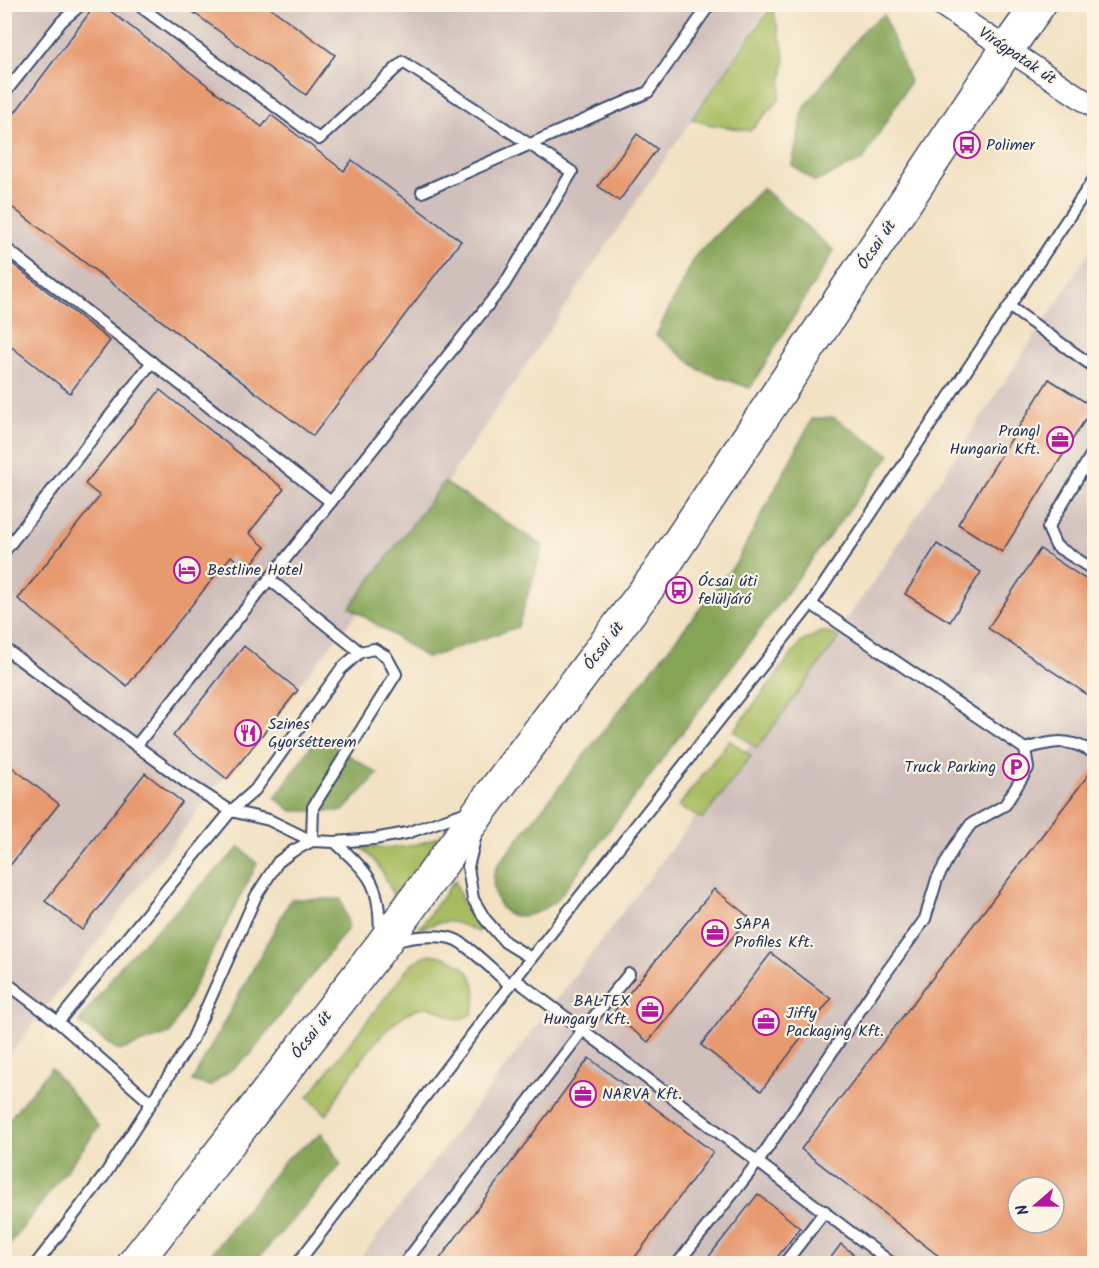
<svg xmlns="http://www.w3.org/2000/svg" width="1099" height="1268" viewBox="0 0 1099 1268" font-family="Kalam,sans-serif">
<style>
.industrial{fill:#d0c0bc;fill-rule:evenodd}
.green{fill:#a7bc61;stroke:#617660;stroke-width:1.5}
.forest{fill:#85a457;stroke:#506a5a;stroke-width:1.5}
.building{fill:#e79a6f;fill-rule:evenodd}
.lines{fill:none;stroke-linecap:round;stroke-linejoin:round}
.lane-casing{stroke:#3b4a6d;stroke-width:14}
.street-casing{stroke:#3b4a6d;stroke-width:24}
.primary-casing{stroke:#3b4a6d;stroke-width:36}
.lane{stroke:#fff;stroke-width:10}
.street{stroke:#fff;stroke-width:21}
.primary{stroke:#fff;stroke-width:33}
.labels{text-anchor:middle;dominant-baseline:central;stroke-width:4.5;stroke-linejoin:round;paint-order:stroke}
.street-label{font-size:16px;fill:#1b2f5e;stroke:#fcf5e5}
.poi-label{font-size:16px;fill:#1b2f5e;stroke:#fcf5e5;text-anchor:start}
</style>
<rect width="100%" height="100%" fill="#fcf5e5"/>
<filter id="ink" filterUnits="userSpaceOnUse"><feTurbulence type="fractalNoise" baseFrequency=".0167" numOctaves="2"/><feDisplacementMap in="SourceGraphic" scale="12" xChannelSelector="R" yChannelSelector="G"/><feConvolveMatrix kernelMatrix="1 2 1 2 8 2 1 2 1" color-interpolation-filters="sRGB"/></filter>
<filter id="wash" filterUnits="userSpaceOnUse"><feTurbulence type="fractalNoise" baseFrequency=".008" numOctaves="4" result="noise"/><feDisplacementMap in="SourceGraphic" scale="24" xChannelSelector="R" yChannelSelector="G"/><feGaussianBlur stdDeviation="1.35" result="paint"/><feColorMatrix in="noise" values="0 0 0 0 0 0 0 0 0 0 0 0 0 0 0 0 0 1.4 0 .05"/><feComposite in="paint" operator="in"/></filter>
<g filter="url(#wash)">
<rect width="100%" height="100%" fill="#f2e1c2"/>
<g class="industrial">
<path d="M749,4L763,14L364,605L220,782L5,1061V5Z"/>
<path d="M1094,245V1263L356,1264L872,584ZM1018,1187H1054V1223H1018Z"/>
</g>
<g class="green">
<path d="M772,6L785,57L779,100L750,131L707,124L692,119Z"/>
<path d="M821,632H828L839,638L757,748L734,731L801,642Z"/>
<path d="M729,740L751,756L703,819L678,807Z"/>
<path d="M439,836L442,839L394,901C389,879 378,862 361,847C390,849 413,849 439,836Z"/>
<path d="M455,880C460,899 467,913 479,929L478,932C451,919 447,919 419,929Z"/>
<path d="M429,954C463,958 485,978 472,1014L458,1020C449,1017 437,1008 428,1007C391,1006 342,1086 327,1115L308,1097L412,963Z"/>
</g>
<g class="forest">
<path d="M884,15L910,82L863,160L815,182L792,165L804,108L865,28Z"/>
<path d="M763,188L834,251L750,388L700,370L656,335L696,255Z"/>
<path d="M833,417L890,455L557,900C546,908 533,917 518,916C496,915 489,885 496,867L736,563L812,419Z"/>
<path d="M444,482L543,546L518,627L427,658L350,607Z"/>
<path d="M318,736L378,774L343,811H292L275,798Z"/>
<path d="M240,847L257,864L170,1034L119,1051L79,1022L123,963Z"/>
<path d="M291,899H341L349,927L250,1055L210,1086L192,1081Z"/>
<path d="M51,1068L99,1127L5,1251V1124Z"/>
<path d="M322,1133L341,1165L254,1263H204L286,1159Z"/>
</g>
<g id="blocks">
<g class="building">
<path d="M96,4H101L262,127L271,115L344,171L352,160L461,241L313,436L5,202V126Z"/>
<path d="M182,4H265L335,55L306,95Z"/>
<path d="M637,134L657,149L619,201L598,186Z"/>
<path d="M4,257L110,341L70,393L4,341Z"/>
<path d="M1049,379L1093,407L1002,552L958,524Z"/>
<path d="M160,390L284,489L249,533L265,547L247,570L231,556L127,686L18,599L100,496L85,484Z"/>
<path d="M937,544L981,572L950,622L905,594Z"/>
<path d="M1040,549L1094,585V699L988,628Z"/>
<path d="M244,646L298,690L227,779L173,736Z"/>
<path d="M4,761L59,804L4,873Z"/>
<path d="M1093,769L1094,770V1264H949L801,1149ZM1018,1187H1054V1223H1018Z"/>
<path d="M145,773L182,802L82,930L45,901Z"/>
<path d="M714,889L749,917L648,1042L612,1014Z"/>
<path d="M771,953L831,999L761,1091L701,1045Z"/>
<path d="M589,1058L713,1152L630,1264H436Z"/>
<path d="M758,1194L800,1228L772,1264H703Z"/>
<path d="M841,1244L865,1264H826Z"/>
</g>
</g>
</g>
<g filter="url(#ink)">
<use href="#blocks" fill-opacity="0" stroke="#3b4a6d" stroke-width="1.5"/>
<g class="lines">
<defs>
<g id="lane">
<path d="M4,94L62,21L82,4"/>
<path d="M422,192L648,92L710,4"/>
<path d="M4,247L331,502"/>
<path d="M1010,307L1094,367"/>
<path d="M1094,450L1048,528L1056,546L1094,570"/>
<path d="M4,552L152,362"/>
<path d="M269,579L360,652"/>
<path d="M4,648L187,783L231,811L269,820L312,841L313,807L396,674L386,656L374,649L360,652L341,669L255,790L231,811L58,1022"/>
<path d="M136,746L504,285L572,172L403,62L319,139L137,4"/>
<path d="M1025,749C1053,741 1068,737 1094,753"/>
<path d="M476,835L468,867L473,899L485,919L505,942L531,958"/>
<path d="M335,842C372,877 379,882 380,934"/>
<path d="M395,942C409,936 442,934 456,940C468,945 498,975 510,985"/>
<path d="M515,979L893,1264"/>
<path d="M4,981L58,1022L151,1103"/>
<path d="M36,1264L104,1176L192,1040L256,896L278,862L293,851L312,841L335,842L374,839L407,833L467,812"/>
<path d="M297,1264L510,985L811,604L1094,179"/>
<path d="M404,1264L583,1030L629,974"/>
<path d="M677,1264L758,1162L875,988L925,919L937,879L955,846L971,824L1005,805L1028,768L1025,749L811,604"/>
<path d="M784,1264L825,1211"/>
</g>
<path id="street" d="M940,4L1094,107"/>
<path id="primary" d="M134,1264L380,948L484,805L658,574L1007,49L1039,4"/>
</defs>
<use href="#lane" class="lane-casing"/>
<use href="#street" class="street-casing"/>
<use href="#primary" class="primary-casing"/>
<use href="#lane" class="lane"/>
<use href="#street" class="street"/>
<use href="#primary" class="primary"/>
</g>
</g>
<defs>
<symbol id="bus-ring" viewBox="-11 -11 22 22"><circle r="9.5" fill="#fcf5e5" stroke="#b5179e" stroke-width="1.5"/><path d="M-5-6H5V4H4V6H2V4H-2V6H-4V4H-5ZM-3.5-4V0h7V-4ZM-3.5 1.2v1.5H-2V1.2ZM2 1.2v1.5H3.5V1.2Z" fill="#b5179e"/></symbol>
<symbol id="office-ring" viewBox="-11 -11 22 22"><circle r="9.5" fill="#fcf5e5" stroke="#b5179e" stroke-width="1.5"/><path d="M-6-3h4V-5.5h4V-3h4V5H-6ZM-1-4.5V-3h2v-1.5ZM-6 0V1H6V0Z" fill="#b5179e"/></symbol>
<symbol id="hotel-ring" viewBox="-11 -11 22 22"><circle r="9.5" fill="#fcf5e5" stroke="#b5179e" stroke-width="1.5"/><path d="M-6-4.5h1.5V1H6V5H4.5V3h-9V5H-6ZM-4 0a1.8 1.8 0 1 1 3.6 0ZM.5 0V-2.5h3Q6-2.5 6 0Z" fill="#b5179e"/></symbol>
<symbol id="restaurant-ring" viewBox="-11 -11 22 22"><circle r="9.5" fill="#fcf5e5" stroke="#b5179e" stroke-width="1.5"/><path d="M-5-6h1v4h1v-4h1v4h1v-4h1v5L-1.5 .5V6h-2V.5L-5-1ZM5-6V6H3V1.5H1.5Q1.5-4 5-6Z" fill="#b5179e"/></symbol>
<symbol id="parking-ring" viewBox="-11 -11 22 22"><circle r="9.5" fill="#fcf5e5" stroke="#b5179e" stroke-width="1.5"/><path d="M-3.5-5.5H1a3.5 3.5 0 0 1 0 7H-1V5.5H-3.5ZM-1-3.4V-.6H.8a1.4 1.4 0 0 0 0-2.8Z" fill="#b5179e"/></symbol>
</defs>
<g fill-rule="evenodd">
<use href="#bus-ring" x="952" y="130" width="30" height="30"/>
<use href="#office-ring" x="1045" y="425" width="30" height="30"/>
<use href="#hotel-ring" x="172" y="555" width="30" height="30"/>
<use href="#bus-ring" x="664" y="575" width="30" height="30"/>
<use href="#restaurant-ring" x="233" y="718" width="30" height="30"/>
<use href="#parking-ring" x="1001" y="752" width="30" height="30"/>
<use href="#office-ring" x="700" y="918" width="30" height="30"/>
<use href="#office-ring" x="635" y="995" width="30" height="30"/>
<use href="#office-ring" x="751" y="1007" width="30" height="30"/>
<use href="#office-ring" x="568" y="1079" width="30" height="30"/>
</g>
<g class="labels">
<g class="street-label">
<text transform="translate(1017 56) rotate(34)">Virágpatak út</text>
<text transform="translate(877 245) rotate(-56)">Ócsai út</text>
<text transform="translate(604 646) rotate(-53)">Ócsai út</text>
<text transform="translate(312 1035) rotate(-52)">Ócsai út</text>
</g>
<g class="poi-label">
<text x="986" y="145">Polimer</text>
<text x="1040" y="431" text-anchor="end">Prangl<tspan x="1040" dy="18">Hungaria Kft.</tspan></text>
<text x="207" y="570">Bestline Hotel</text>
<text x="698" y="581">Ócsai úti<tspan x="698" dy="18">felüljáró</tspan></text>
<text x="268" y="724">Szines<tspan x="268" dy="18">Gyorsétterem</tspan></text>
<text x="996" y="767" text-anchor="end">Truck Parking</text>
<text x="734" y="924">SAPA<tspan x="734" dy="18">Profiles Kft.</tspan></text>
<text x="630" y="1001" text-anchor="end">BALTEX<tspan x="630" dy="18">Hungary Kft.</tspan></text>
<text x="786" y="1013">Jiffy<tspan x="786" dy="18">Packaging Kft.</tspan></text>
<text x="602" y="1094">NARVA Kft.</text>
</g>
</g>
<rect width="1099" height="1268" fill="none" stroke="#fcf5e5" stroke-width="24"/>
<g transform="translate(1036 1205) rotate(250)"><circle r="28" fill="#fcf5e5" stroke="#a2a6af" stroke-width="1.5"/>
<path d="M0-4.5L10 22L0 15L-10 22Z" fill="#b5179e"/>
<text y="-9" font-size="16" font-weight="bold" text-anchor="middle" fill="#1b2f5e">N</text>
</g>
</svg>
